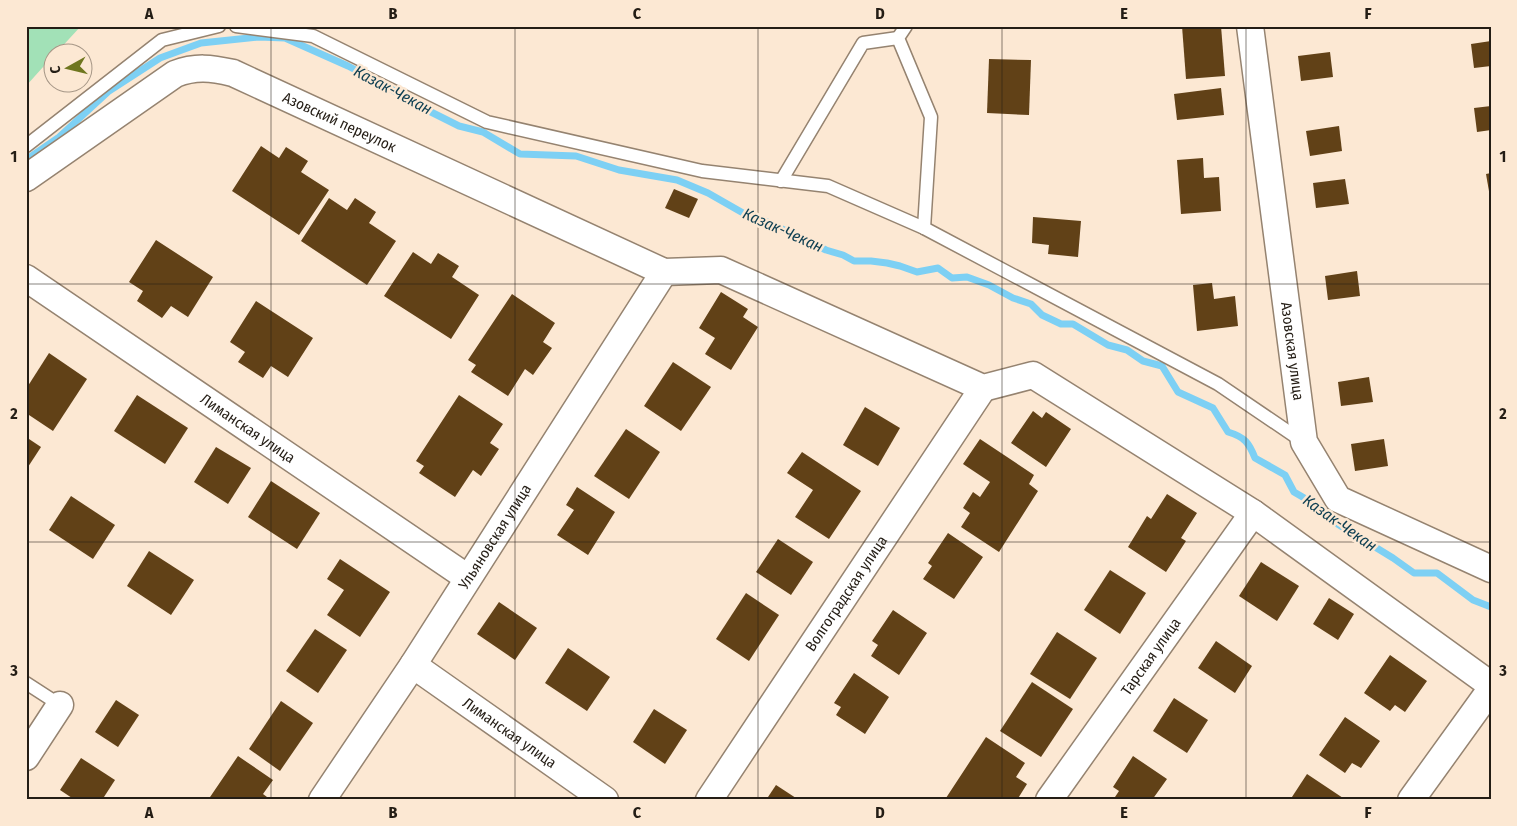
<svg xmlns="http://www.w3.org/2000/svg" width="1517" height="826" viewBox="0 0 1517 826" font-family="'Fira Sans Condensed',sans-serif">
<style>
.green{fill:#a2e1b7}
.lines{fill:none;stroke-linecap:round;stroke-linejoin:round}
.stream{stroke:#7dd0f4;stroke-width:7}
.building{fill:#614117}
.lane-casing{stroke:#958370;stroke-width:15}
.street-casing{stroke:#958370;stroke-width:29}
.lane{stroke:#fff;stroke-width:12}
.street{stroke:#fff;stroke-width:26}
.grid{fill:none;stroke:#241d15;stroke-width:1;stroke-opacity:0.55}
.labels{text-anchor:middle;dominant-baseline:central;stroke-width:5;stroke-linejoin:round;paint-order:stroke}
.street-label{font-size:15px;fill:#241d15;stroke:#fce8d3}
.water-label{font-size:16px;font-style:italic;fill:#0d3e51;stroke:#fce8d3}
.neatline{fill:none;stroke:#241d15;stroke-width:2}
.grid-label{font-size:16px;text-anchor:middle;font-weight:bold;fill:#241d15}
</style>
<rect width="100%" height="100%" fill="#fce8d3"/>
<path class="green" d="M26,26H81L57,52H52V57L26,86Z"/>
<g class="lines">
<path class="stream" d="M26,160L58,138L109,91L160,58L201,43L259,37L285,38L348,66L388,87L413,103L459,126L483,132L520,154L576,156L619,170L677,180L708,193L750,217L763,220L826,250L843,255L854,261H871L887,263L900,266L917,272L938,268L952,278L967,277L989,285L1013,298L1031,304L1042,315L1061,324H1073L1108,345L1127,350L1143,361L1162,366L1178,392L1213,408L1228,432C1245,437 1249,443 1255,458L1285,475L1294,492L1323,509L1331,520L1393,558L1414,573H1437L1473,600L1491,607"/>
</g>
<g class="building">
<path d="M1182,26H1221L1225,76L1186,79Z"/>
<path d="M1491,41V66L1474,68L1471,44Z"/>
<path d="M1330,52L1333,77L1301,81L1298,56Z"/>
<path d="M989,59L1031,60L1029,115L987,113Z"/>
<path d="M1221,88L1224,115L1177,120L1174,94Z"/>
<path d="M1491,106V130L1477,132L1474,108Z"/>
<path d="M1339,126L1342,151L1310,156L1306,131Z"/>
<path d="M261,146L279,158L286,147L308,161L301,172L329,190L299,235L232,191Z"/>
<path d="M1203,158L1204,178L1219,177L1221,211L1181,214L1177,160Z"/>
<path d="M1491,173V197H1490L1486,174Z"/>
<path d="M1345,179L1349,204L1316,208L1313,183Z"/>
<path d="M674,189L698,199L689,218L665,208Z"/>
<path d="M329,198L347,210L355,198L376,212L369,223L396,241L367,285L301,241Z"/>
<path d="M1033,217L1081,221L1078,257L1048,254L1049,245L1032,243Z"/>
<path d="M156,240L213,277L188,317L171,306L162,318L137,301L143,291L129,282Z"/>
<path d="M413,252L431,264L438,253L459,266L452,277L479,295L451,339L384,296Z"/>
<path d="M1357,271L1360,296L1328,300L1325,276Z"/>
<path d="M1212,283L1214,299L1235,296L1238,326L1197,331L1193,285Z"/>
<path d="M721,292L748,309L743,317L758,327L731,370L705,354L715,338L699,328Z"/>
<path d="M512,294L555,323L543,342L552,348L533,375L525,369L508,396L471,372L476,365L468,360Z"/>
<path d="M256,301L313,338L288,377L271,366L263,378L238,362L245,352L230,342Z"/>
<path d="M49,353L87,379L53,431L26,413V389Z"/>
<path d="M673,362L711,387L681,431L644,406Z"/>
<path d="M1369,377L1373,402L1341,406L1338,382Z"/>
<path d="M137,395L188,428L165,464L114,431Z"/>
<path d="M459,395L503,424L490,443L499,449L481,476L473,470L455,497L419,473L424,466L416,461Z"/>
<path d="M865,407L900,428L878,466L843,445Z"/>
<path d="M1033,411L1042,418L1046,412L1071,429L1046,467L1011,443Z"/>
<path d="M626,429L660,452L629,499L594,476Z"/>
<path d="M26,437L41,447L26,470Z"/>
<path d="M980,439L1034,475L1029,484L1038,491L999,552L961,527L970,513L963,508L973,492L980,497L990,482L963,464Z"/>
<path d="M1384,439L1388,466L1355,471L1351,444Z"/>
<path d="M216,447L251,468L228,504L194,482Z"/>
<path d="M802,452L861,491L829,539L795,517L813,490L787,473Z"/>
<path d="M271,481L320,513L297,549L248,517Z"/>
<path d="M577,487L615,512L588,555L557,535L574,510L566,505Z"/>
<path d="M1167,494L1197,513L1181,538L1186,541L1166,572L1128,547L1147,516L1151,519Z"/>
<path d="M71,496L115,525L93,559L49,530Z"/>
<path d="M948,533L983,557L954,599L923,579L932,566L928,563Z"/>
<path d="M778,539L813,562L791,595L756,572Z"/>
<path d="M149,551L194,580L171,615L127,586Z"/>
<path d="M340,559L390,592L360,637L327,615L344,590L327,579Z"/>
<path d="M1261,562L1299,586L1277,621L1239,596Z"/>
<path d="M1110,570L1146,593L1120,634L1084,610Z"/>
<path d="M746,593L779,615L749,661L716,639Z"/>
<path d="M1329,598L1354,614L1338,640L1313,624Z"/>
<path d="M499,602L537,628L515,660L477,634Z"/>
<path d="M893,610L927,633L899,675L871,656L878,645L872,641Z"/>
<path d="M315,629L347,650L318,693L286,671Z"/>
<path d="M1057,632L1097,658L1070,699L1030,674Z"/>
<path d="M1216,641L1252,666L1235,693L1198,668Z"/>
<path d="M568,648L610,677L587,711L545,683Z"/>
<path d="M1390,655L1427,681L1405,712L1395,705L1390,711L1364,693Z"/>
<path d="M854,673L889,697L865,734L836,715L841,707L834,703Z"/>
<path d="M1032,682L1073,709L1041,757L1000,731Z"/>
<path d="M1174,698L1208,720L1187,753L1153,731Z"/>
<path d="M116,700L139,715L118,747L95,732Z"/>
<path d="M281,701L313,723L280,771L249,749Z"/>
<path d="M654,709L687,730L665,764L633,742Z"/>
<path d="M1345,717L1380,741L1361,768L1352,763L1345,773L1319,755Z"/>
<path d="M986,737L1025,763L1016,777L1027,784L1017,800H1005L1001,797L999,800H949L946,798Z"/>
<path d="M238,756L273,780L263,794L271,800H208Z"/>
<path d="M1133,756L1167,779L1152,800H1113L1119,791L1113,787Z"/>
<path d="M81,758L115,780L102,800H75L60,790Z"/>
<path d="M1307,774L1346,800H1290Z"/>
<path d="M776,785L799,800H766Z"/>
</g>
<g class="lines">
<defs>
<g id="lane">
<path d="M236,26L313,36L487,122L702,171L828,186L924,228L1218,384L1302,441"/>
<path d="M906,26L898,38L931,117L924,228"/>
<path d="M26,146L162,40L219,26"/>
<path d="M781,181L863,43L898,38"/>
<path d="M26,683L60,705"/>
</g>
<g id="street">
<path id="s1" d="M1250,26L1304,442L1338,499L1491,569"/>
<path id="s2" d="M26,178L175,74C196,66 211,68 233,73L664,272L721,270L983,388L1033,375L1253,513L1491,685"/>
<path id="s3" d="M26,278L468,578"/>
<path id="s4" d="M413,665L605,800"/>
<path d="M26,757L60,705"/>
<path id="s5" d="M322,800L413,665L664,272"/>
<path id="s6" d="M709,800L983,388"/>
<path id="s7" d="M1049,800L1253,513"/>
<path d="M1411,800L1491,689"/>
</g>
</defs>
<use href="#lane" class="lane-casing"/>
<use href="#street" class="street-casing"/>
<use href="#lane" class="lane"/>
<use href="#street" class="street"/>
</g>
<path class="grid" d="M271,26V800M515,26V800M758,26V800M1002,26V800M1246,26V800M26,284H1491M26,542H1491"/>
<g class="labels">
<g class="street-label">
<text stroke="none"><textPath href="#s2" startOffset="358">Азовский переулок</textPath></text>
<text stroke="none"><textPath href="#s1" startOffset="328">Азовская улица</textPath></text>
<text stroke="none"><textPath href="#s3" startOffset="268">Лиманская улица</textPath></text>
<text stroke="none"><textPath href="#s5" startOffset="315">Ульяновская улица</textPath></text>
<text stroke="none"><textPath href="#s6" startOffset="248">Волгоградская улица</textPath></text>
<text stroke="none"><textPath href="#s7" startOffset="176">Тарская улица</textPath></text>
<text stroke="none"><textPath href="#s4" startOffset="118">Лиманская улица</textPath></text>
</g>
<g class="water-label">
<text transform="translate(393 90) rotate(28)">Казак-Чекан</text>
<text transform="translate(783 230) rotate(24)">Казак-Чекан</text>
<text transform="translate(1340 523) rotate(35)">Казак-Чекан</text>
</g>
</g>
<rect width="1517" height="826" fill="none" stroke="#fce8d3" stroke-width="55"/>
<g transform="translate(68 68) rotate(262)"><circle r="24" fill="#fce8d3" stroke="#a69787"/>
<path d="M0-4L9 19L0 12L-9 19Z" fill="#6f761f"/>
<text y="-8" font-size="14" font-weight="bold" text-anchor="middle" fill="#241d15">С</text>
</g>
<rect x="28" y="28" width="1462" height="770" class="neatline"/>
<g class="grid-label">
<text x="149" y="19">A</text>
<text x="393" y="19">B</text>
<text x="637" y="19">C</text>
<text x="880" y="19">D</text>
<text x="1124" y="19">E</text>
<text x="1368" y="19">F</text>
<text x="14" y="162">1</text>
<text x="1503" y="162">1</text>
<text x="14" y="419">2</text>
<text x="1503" y="419">2</text>
<text x="14" y="676">3</text>
<text x="1503" y="676">3</text>
<text x="149" y="818">A</text>
<text x="393" y="818">B</text>
<text x="637" y="818">C</text>
<text x="880" y="818">D</text>
<text x="1124" y="818">E</text>
<text x="1368" y="818">F</text>
</g>
</svg>
